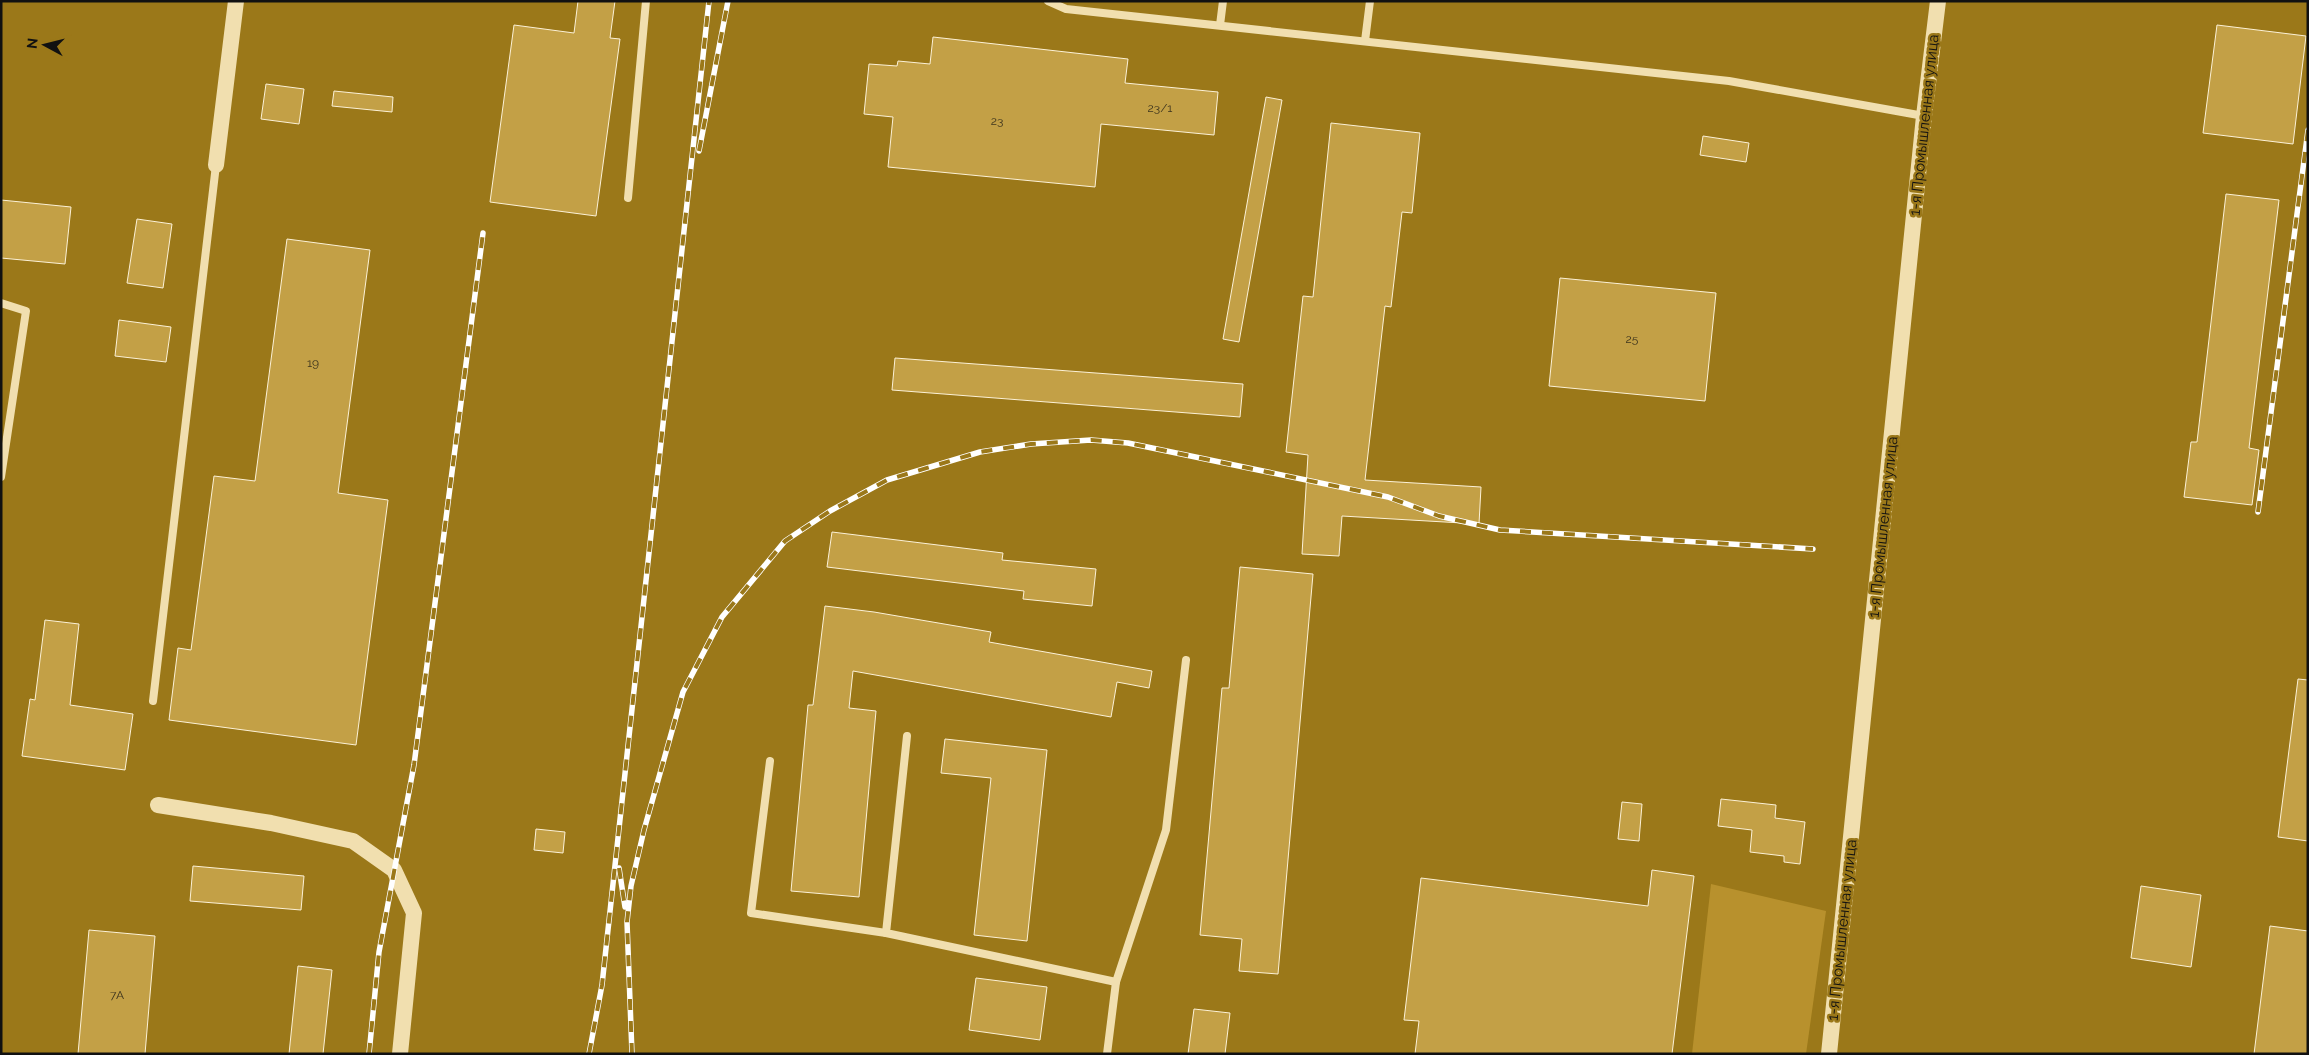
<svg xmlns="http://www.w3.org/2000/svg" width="2309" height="1055" viewBox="0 0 2309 1055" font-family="Raleway,sans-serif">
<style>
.green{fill:#b8912d}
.building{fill:#c3a046;stroke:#fcf1d7}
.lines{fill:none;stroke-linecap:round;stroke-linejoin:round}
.service{stroke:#f1dfaf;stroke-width:8}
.minor{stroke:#f1dfaf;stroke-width:16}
.rail-casing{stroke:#fff;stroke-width:5.5}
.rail{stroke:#9b7819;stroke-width:4;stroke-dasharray:11;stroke-linecap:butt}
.labels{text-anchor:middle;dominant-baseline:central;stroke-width:5;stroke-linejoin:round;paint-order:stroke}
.number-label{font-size:12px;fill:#3e351e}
.street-label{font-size:15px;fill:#111;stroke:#9b7819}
</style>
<rect width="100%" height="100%" fill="#9b7819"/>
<path class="green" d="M1711,884L1826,911L1806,1054H1692Z"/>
<g class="building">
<path d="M578,1H615L610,38L620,39L596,216L490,202L514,25L574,33Z"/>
<path d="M2217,25L2306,36L2293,144L2203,133Z"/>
<path d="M933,37L1128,59L1125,83L1218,92L1214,135L1101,124L1095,187L888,167L893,117L864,114L869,64L897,66L898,61L930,64Z"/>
<path d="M266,84L304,89L299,124L261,119Z"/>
<path d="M334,91L393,97L392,112L332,106Z"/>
<path d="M1266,97L1282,100L1239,342L1223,339Z"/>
<path d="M1331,123L1420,133L1412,213L1402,212L1391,307L1385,306L1365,480L1481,487L1479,524L1342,516L1339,556L1302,554L1308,455L1286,452L1303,296L1313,297Z"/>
<path d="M1703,136L1749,143L1746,162L1700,155Z"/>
<path d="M2226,194L2279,200L2249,448L2259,450L2252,505L2184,497L2191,442H2197Z"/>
<path d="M1,200L71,207L65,264L1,258Z"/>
<path d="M137,219L172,224L163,288L127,283Z"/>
<path d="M287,239L370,250L338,493L388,500L356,745L169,720L178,648L191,650L214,476L255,481Z"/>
<path d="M1560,278L1716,293L1705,401L1549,386Z"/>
<path d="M119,320L171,327L166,362L115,356Z"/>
<path d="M895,358L1243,384L1240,417L892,390Z"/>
<path d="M832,532L1003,553L1002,560L1096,569L1092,606L1023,599L1024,591L827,567Z"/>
<path d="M1240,567L1313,574L1278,974L1239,971L1242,939L1200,935L1222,688H1229Z"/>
<path d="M825,606L874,612L991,632L989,642L1152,671L1149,688L1117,682L1111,717L853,671L849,708L876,711L859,897L791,891L808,705H813Z"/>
<path d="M45,620L79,624L70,705L133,714L125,770L22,756L30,699L35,700Z"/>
<path d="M2298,679L2308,680V841L2278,837Z"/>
<path d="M945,739L1047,750L1027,941L974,935L991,778L941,773Z"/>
<path d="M1721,799L1776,805L1775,818L1805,822L1800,864L1784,862V856L1750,852L1752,830L1718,826Z"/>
<path d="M1622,802L1642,804L1639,841L1618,839Z"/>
<path d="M536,829L565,832L563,853L534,850Z"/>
<path d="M193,866L304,876L301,910L190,901Z"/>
<path d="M1652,870L1694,876L1672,1054H1415L1419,1021L1404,1020L1421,878L1648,906Z"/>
<path d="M2141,886L2201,895L2191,967L2131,958Z"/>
<path d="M2270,926L2308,931V1054H2254Z"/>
<path d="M89,930L155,936L145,1054H78Z"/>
<path d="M298,966L332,970L323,1054H289Z"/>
<path d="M976,978L1047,987L1040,1040L969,1030Z"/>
<path d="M1194,1009L1230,1013L1225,1054H1188Z"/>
</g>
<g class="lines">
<g class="service">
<path d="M1048,1L1066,9L1729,81L1924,116"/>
<path d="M1220,25L1223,1"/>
<path d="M1365,41L1370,1"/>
<path d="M628,198L646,1"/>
<path d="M1,303L26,311L1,477"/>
<path d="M153,701L216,165"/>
<path d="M907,736L886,933L1116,982"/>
<path d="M770,761L751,913L886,933"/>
<path d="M1107,1054L1116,982L1166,830L1186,660"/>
</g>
<g class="minor">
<path d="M216,165L236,1"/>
<path d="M158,805L271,823L353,841L394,870L414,913L400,1054"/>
<path d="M1829,1054L1924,116L1938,1"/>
</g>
<defs>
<g id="rail">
<path d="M699,151L728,1"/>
<path d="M2258,512L2308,130"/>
<path d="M619,868L625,907"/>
<path d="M369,1054L379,952L414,765L483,233"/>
<path d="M589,1054L602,985L709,1"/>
<path d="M632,1054L627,922L631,886L644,830L683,692L722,617L785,541L830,511L887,480L980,452L1031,444L1091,440L1128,443L1388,497L1439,516L1500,530L1813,549"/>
</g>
</defs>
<use href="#rail" class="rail-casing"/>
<use href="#rail" class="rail"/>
</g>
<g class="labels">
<g class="number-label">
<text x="1160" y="108">23/1</text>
<text x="997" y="121">23</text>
<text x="1632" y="339">25</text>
<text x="313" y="363">19</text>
<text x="117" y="995">7А</text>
</g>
<g class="street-label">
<text transform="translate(1924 125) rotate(-84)">1-я Промышленная улица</text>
<text transform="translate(1883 527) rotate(-84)">1-я Промышленная улица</text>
<text transform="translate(1842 930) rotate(-84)">1-я Промышленная улица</text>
</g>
</g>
<rect width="2309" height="1055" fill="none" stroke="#111111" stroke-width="5"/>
<g transform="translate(45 45) rotate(277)" stroke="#9b7819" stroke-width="4" paint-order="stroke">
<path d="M0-4L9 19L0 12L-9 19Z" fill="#111111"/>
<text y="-8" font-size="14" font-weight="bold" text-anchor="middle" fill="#111111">N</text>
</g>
</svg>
